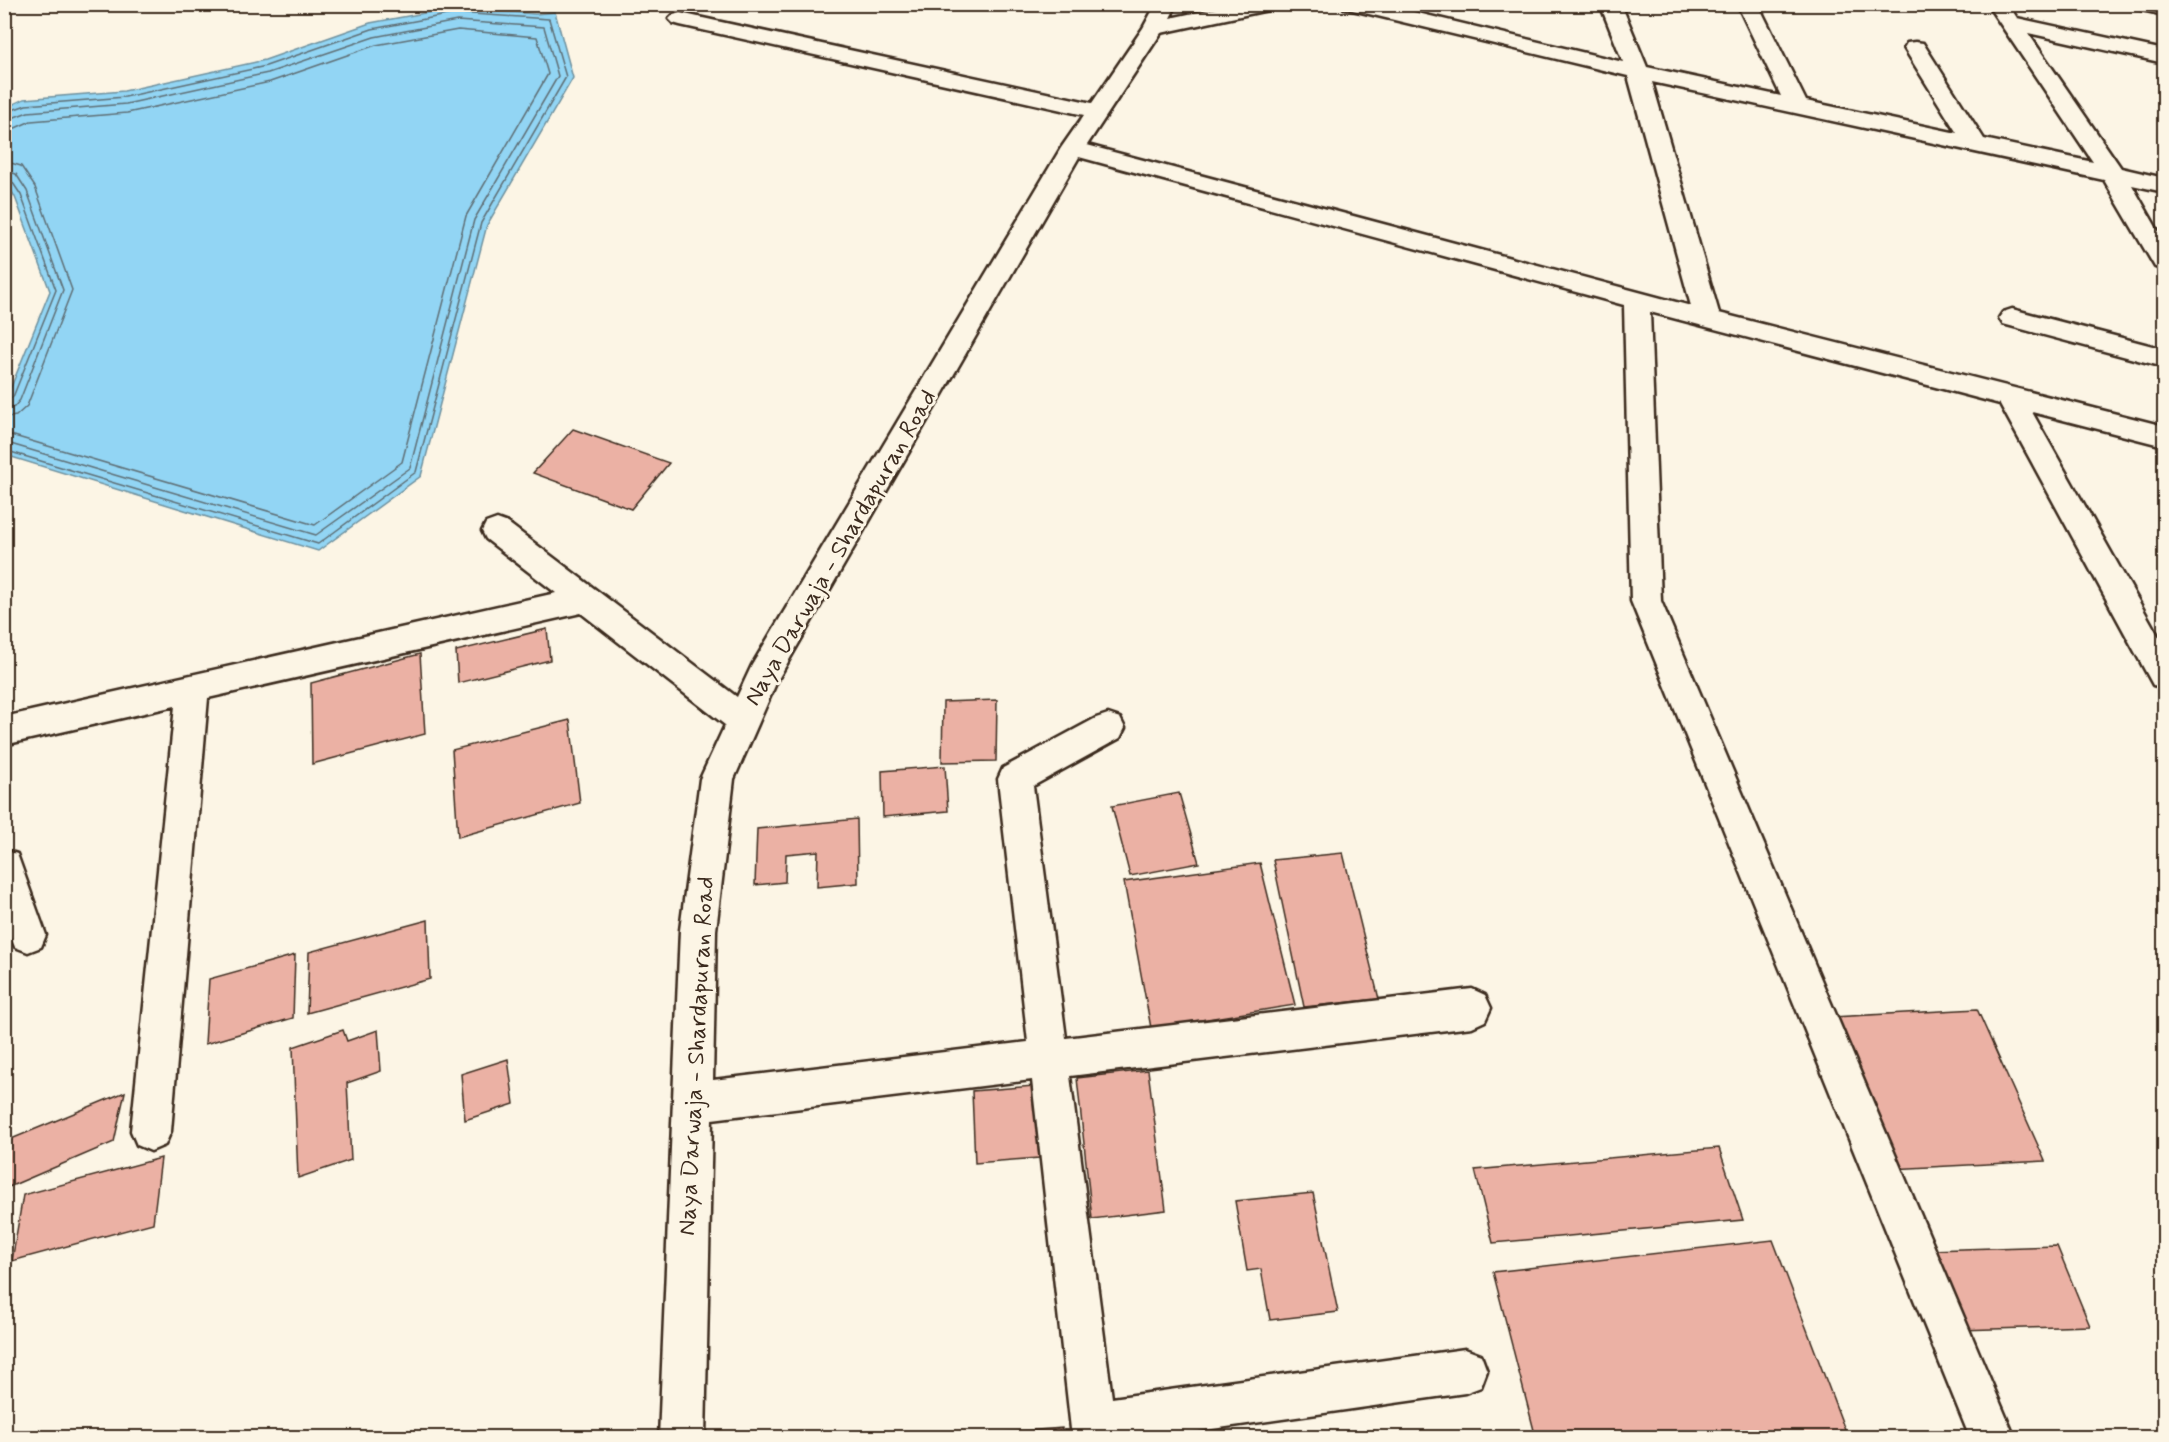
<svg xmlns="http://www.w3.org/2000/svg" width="2169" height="1442" viewBox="0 0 2169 1442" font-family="Mynerve,sans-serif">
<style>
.water{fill:#92d5f4;stroke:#6f919e;stroke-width:1.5}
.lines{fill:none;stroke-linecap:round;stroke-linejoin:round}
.shore{stroke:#5e6e74;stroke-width:1.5}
.building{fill:#ebb1a4;stroke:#3b2a1e;stroke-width:1.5}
.minor-casing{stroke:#3b2a1e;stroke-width:5}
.minor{fill:#fcf5e5;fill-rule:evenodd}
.labels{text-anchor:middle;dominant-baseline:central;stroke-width:6;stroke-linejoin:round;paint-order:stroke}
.street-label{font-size:24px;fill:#3b2a1e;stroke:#fcf5e5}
</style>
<rect width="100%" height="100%" fill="#fcf5e5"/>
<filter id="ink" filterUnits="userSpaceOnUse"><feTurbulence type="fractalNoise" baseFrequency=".0167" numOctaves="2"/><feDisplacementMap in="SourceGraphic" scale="12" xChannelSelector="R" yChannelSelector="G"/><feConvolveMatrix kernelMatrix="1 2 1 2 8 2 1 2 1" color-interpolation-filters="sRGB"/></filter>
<g filter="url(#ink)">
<path class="water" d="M457,7L535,14L555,12L573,78L487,225L421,476L318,551L5,455V402L50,291L15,197L5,180V108L24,99L124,91L265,60L370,23Z"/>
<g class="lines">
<g class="shore">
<path d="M4,113L26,105L125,97L266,66L372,29L457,13L549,19L566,77L481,223L416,472L318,544L4,450"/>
<path d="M4,121L28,112L126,104L268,73L374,37L457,21L544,27L558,76L474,220L410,468L316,535L4,442"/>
<path d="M4,130L13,129L31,121L127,113L270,82L376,45L458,30L537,37L548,74L466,216L402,462L315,525L4,433"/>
<path d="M4,161L21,166L35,187L72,290L27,406L16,416L4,418"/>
<path d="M4,170L16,174L27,191L63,290L20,400L14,407L4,409"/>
<path d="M4,178L11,180L21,195L56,290L13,397L4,401"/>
</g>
</g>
<g class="building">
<path d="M573,429L669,463L631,509L533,473Z"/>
<path d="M547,629L550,660L458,683L456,651Z"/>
<path d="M420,654L425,734L312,764L311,683Z"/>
<path d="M997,700L996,761L942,762L943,702Z"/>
<path d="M570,720L580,803L458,837L452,750Z"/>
<path d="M945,766L948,811L883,817L882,771Z"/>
<path d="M1179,793L1199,863L1130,876L1112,806Z"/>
<path d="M857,819L858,883L817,887L818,851L786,854L785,882L755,885L757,829Z"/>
<path d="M1343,853L1379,999L1304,1007L1273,860Z"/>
<path d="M1260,863L1295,1005L1151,1028L1124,882Z"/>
<path d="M428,920L430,979L307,1013L309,952Z"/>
<path d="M295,955L293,1018L205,1044L209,979Z"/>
<path d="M1977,1009L2045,1161L1891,1169L1833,1017Z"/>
<path d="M343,1030L347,1041L378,1030L381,1071L347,1083L351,1160L298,1178L293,1047Z"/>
<path d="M508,1059L514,1104L465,1120L461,1074Z"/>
<path d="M1148,1070L1166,1210L1092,1219L1077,1078Z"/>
<path d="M1034,1086L1039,1158L975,1163L972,1091Z"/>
<path d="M125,1092L114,1142L4,1189V1142Z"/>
<path d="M1719,1148L1743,1220L1493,1243L1475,1170Z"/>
<path d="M161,1158L153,1223L12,1261L23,1195Z"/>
<path d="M1313,1193L1338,1312L1270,1320L1261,1269L1247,1271L1235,1201Z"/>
<path d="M1773,1240L1848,1438H1536L1493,1272Z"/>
<path d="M2057,1246L2090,1326L1960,1330L1931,1250Z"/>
<path d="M1062,1428L1063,1438H934Z"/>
</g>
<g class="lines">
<defs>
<g id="minor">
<path d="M1156,4H1177L1170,18L1236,4H1278L1275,8L1268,10L1161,33L1087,145L1691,306L1628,76L1344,8L1341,4H1380L1623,62L1600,4H1621L1647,67L1781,96L1737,4H1758L1806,101L1957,133L1904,48L1907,43L1915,42L1923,43L1984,139L2093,162L1987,4H2008L2017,18L2164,50V63L2028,33L2121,168L2164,178V192L2132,185L2164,241V269L2155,267L2104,180L1652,82L1719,313L2164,426V446L2032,412L2164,646V688L2153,685L2000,404L1650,312L1661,601L2015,1438H1970L1631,601L1624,305L1079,157L777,681L734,779L716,930L713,1080L1028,1042L998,779L1003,768L1096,718L1108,714L1120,718L1125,728L1120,738L1033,786L1066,1038L1472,989L1485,995L1491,1008L1485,1021L1472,1027L1070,1076L1112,1398L1465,1349L1481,1355L1487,1371L1481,1387L1465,1393L1149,1438H1072L1032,1080L712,1119L705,1438H659L680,930L700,779L725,725L581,613L208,698L171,1131L165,1145L151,1151L137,1145L131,1131L175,706L4,745V717L556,593L486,539L482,531L486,523L497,519L508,523L737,697L752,665L1061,148L1084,115L680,25L673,23L669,19L673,15L680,13L1092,103L1143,28Z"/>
<path d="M2130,4H2164V15L2133,8Z"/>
<path d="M2012,309L2164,349V367L2003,324L1999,318L2003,312Z"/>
<path d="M4,850L17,854L46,935L41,947L28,952L15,947L4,920Z"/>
</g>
</defs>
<use href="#minor" class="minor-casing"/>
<use href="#minor" class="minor"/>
</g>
</g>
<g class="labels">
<g class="street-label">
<text transform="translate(841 548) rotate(-60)">Naya Darwaja - Shardapuran Road</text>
<text transform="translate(697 1056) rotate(-87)">Naya Darwaja - Shardapuran Road</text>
</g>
</g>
<rect width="2169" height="1442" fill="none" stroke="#fcf5e5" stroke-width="24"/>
<rect x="12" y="12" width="2145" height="1418" fill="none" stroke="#3b2a1e" stroke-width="2" filter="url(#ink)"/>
</svg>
